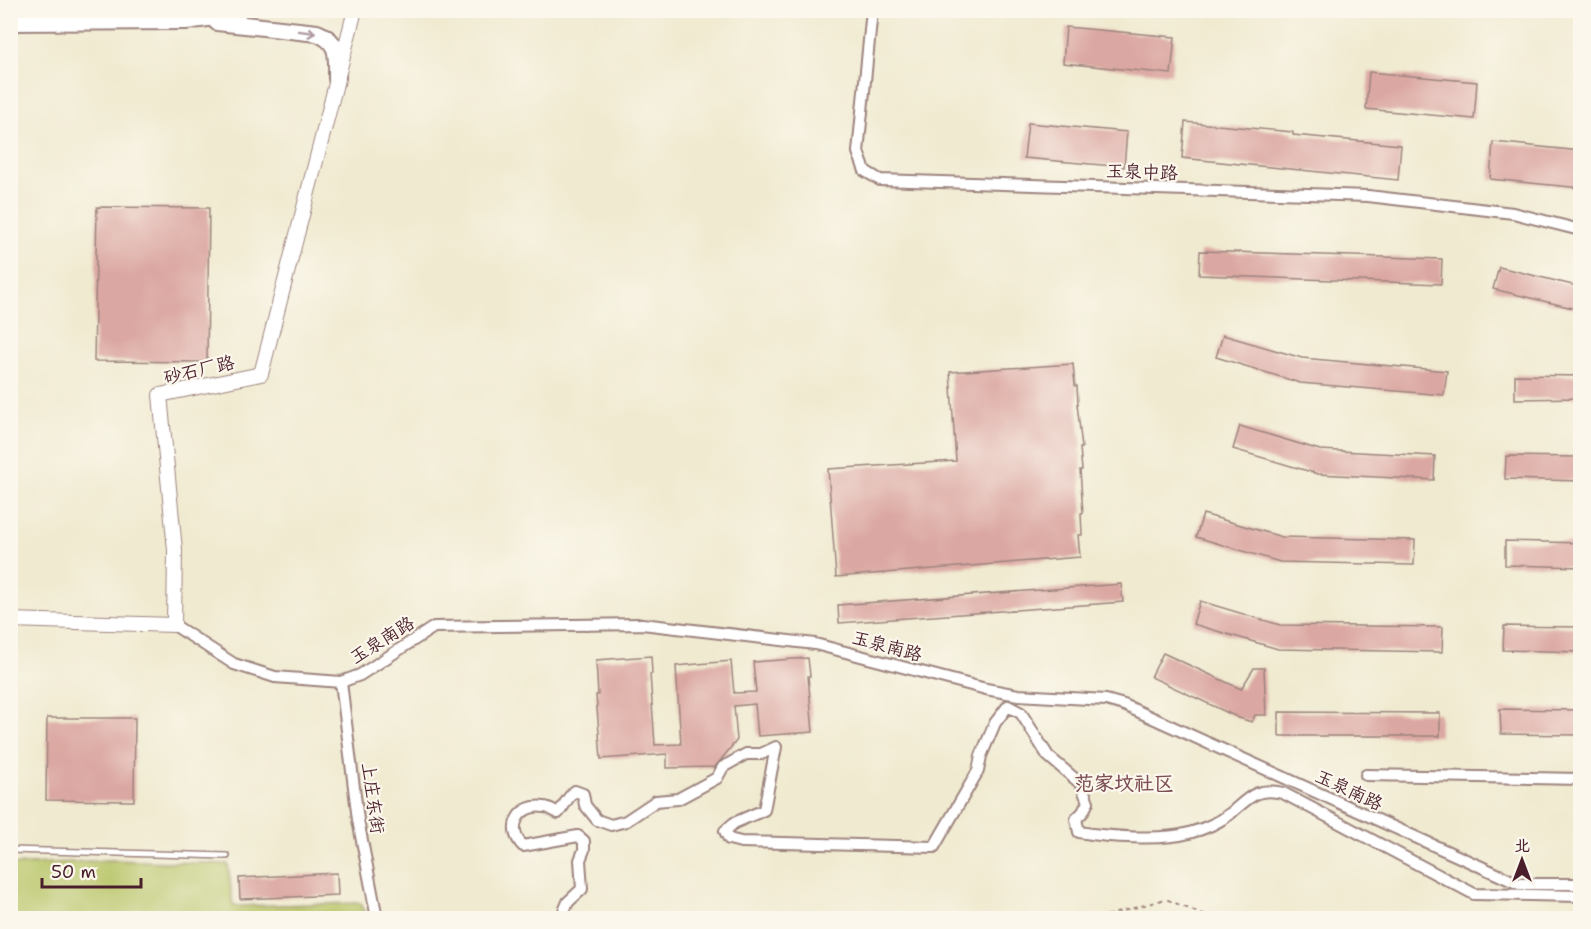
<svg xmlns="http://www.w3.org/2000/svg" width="1591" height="929" viewBox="0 0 1591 929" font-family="'Shantell Sans','LXGW WenKai TC',sans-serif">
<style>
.green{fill:#b8c567;stroke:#817249;stroke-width:1.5}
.building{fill:#dba7a2}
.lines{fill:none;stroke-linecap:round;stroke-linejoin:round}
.service-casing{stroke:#9d847e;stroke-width:8}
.minor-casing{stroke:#9d847e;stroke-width:14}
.tertiary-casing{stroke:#9d847e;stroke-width:16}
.secondary-casing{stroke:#9d847e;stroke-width:20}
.path{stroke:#9d847e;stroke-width:2;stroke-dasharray:4.5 4.5;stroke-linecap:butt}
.service{stroke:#fff;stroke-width:5}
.minor{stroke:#fff;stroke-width:10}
.tertiary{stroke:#fff;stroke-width:14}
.secondary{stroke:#fff;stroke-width:16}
.oneway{stroke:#ae9aa0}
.labels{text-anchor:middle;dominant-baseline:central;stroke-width:4.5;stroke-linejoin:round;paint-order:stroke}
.street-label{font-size:18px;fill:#4a1f2b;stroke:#fbf7ec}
.neighbourhood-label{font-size:20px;font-weight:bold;fill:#7d4f55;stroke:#fbf7ec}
</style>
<rect width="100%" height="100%" fill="#fbf7ec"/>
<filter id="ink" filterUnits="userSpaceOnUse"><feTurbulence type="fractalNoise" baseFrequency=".0167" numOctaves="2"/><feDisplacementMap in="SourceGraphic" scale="12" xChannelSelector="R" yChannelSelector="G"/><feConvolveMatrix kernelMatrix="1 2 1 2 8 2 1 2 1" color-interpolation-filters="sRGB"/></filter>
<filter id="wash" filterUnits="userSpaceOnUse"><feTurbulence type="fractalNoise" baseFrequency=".008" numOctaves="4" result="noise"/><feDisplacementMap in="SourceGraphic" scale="24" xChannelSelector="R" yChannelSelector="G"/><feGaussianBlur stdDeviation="1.35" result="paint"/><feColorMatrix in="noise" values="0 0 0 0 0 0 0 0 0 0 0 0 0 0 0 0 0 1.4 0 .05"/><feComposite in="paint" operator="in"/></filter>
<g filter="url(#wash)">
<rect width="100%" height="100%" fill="#f0ead0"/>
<path class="green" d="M111,860L228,864L233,906L361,903L366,918H11V865Z"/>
<g id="blocks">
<g class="building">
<path d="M1066,27L1175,37L1171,74L1063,63Z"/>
<path d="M1369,72L1477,82L1474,119L1366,109Z"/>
<path d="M1185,122L1293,132V135L1401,145L1398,180L1182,158Z"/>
<path d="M1028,123L1127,132L1124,167L1024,158Z"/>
<path d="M1493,142L1581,151V188L1490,179Z"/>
<path d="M97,207L209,208L207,362L94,361Z"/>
<path d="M1200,251L1442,259L1441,284L1199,275Z"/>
<path d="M1499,267L1581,287V310L1493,289Z"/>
<path d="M1223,335L1302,358L1447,371L1444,395L1300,383L1216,357Z"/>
<path d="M1073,364L1075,386H1077L1078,404H1077L1082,448H1080L1082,470H1080L1083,513H1081L1082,535H1078L1080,557L836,577L828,469L956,461L950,372Z"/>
<path d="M1515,375L1581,376V398L1515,399Z"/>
<path d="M1240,426L1320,450L1435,456L1434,480L1318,474L1233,449Z"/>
<path d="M1506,456L1581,457V481L1505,479Z"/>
<path d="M1203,514L1282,537L1415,540L1414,565L1280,562L1196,537Z"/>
<path d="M1505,541L1581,543V567L1505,565Z"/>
<path d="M1121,584L1123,602L839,623L838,605Z"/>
<path d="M1200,601L1280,625L1443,627L1442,652L1278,649L1193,624Z"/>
<path d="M1504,626L1581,627V652L1503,650Z"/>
<path d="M1163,653L1241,689L1254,668H1264L1266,715H1255L1252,722L1239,718L1151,677Z"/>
<path d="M651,656L652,674H650L655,745L681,744L676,666L731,661L734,693L756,692L753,662L808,658L810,676H808L813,732L758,736L755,704L734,706L737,740L715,767L667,768V754L601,759L596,695H598L596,660Z"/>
<path d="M1500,709L1581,710V735L1501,734Z"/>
<path d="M1279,712L1440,713V736H1279Z"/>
<path d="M47,718H135L134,801L46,800Z"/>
<path d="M337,873L338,895L240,899L239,878Z"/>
</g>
</g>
</g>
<g filter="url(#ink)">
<use href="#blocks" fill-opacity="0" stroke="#9d847e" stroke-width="1.5"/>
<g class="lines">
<defs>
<path id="service" d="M10,850L227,856"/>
<g id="minor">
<path d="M872,10L858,152L865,171L880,180L1368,196L1513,213L1580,230"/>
<path d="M174,625L234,664L275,677L341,682L360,675L434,627L642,624L815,644L986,689L1018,695L1106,700L1124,705L1519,884H1580"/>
<path d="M341,682L358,820L377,918"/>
<path d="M1366,775L1580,779"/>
<path d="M566,918L564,911L568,902L582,889L580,860L584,850V841L578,836L523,846C505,828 519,803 544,807C549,807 554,811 558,813C565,806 567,797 575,791L583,794L585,805L597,820L611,825L626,821L656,801L678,799L717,778L723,767L746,754H761L776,747L764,810L734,823L725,831L729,839L741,842L934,847L978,771L981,756L995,723L1008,706L1021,713L1048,756L1081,784L1088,802L1083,812L1076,819L1079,832C1108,837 1161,841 1189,833C1204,829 1219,823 1231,813C1250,797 1256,787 1283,793L1474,894L1580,896"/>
</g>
<path id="tertiary" d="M10,620L174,625L175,550L160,395L261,374L355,10"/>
<g id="secondary">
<path d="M10,22L186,21L221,16L240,10"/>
<path d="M217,22L317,33C340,42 337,56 337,79"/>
</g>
</defs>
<use href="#service" class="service-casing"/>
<use href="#minor" class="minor-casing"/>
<use href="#tertiary" class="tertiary-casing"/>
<use href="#secondary" class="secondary-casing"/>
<path class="path" d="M1098,918L1166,899L1210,918"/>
<use href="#service" class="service"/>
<use href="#minor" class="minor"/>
<use href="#tertiary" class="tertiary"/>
<use href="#secondary" class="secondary"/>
</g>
<defs><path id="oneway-shaft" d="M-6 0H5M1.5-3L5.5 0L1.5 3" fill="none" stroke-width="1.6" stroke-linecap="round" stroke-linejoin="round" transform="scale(1.5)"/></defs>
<use class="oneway" href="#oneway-shaft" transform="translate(307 32) rotate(7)"/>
</g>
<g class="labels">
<g class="street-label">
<text transform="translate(1142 172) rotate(2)">玉泉中路</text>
<text transform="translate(199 370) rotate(-13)">砂石厂路</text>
<text transform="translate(382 640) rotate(-32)">玉泉南路</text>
<text transform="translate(887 646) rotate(15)">玉泉南路</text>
<text transform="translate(1349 790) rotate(25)">玉泉南路</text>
<text transform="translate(373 798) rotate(82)">上庄东街</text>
</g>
<g class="neighbourhood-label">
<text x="1124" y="783">范家坟社区</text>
</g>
</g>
<rect width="1591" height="929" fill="none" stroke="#fbf7ec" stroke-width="36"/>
<g transform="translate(1522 860)" stroke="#fbf7ec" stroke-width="4.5" paint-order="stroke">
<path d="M0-4.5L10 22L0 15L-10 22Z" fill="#4a1f2b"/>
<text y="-9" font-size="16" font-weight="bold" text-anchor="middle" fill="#4a1f2b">北</text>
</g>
<path d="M42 878v9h99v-9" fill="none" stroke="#4a1f2b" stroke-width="3"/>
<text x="51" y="878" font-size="18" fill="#4a1f2b" stroke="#fbf7ec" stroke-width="4.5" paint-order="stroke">50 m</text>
</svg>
